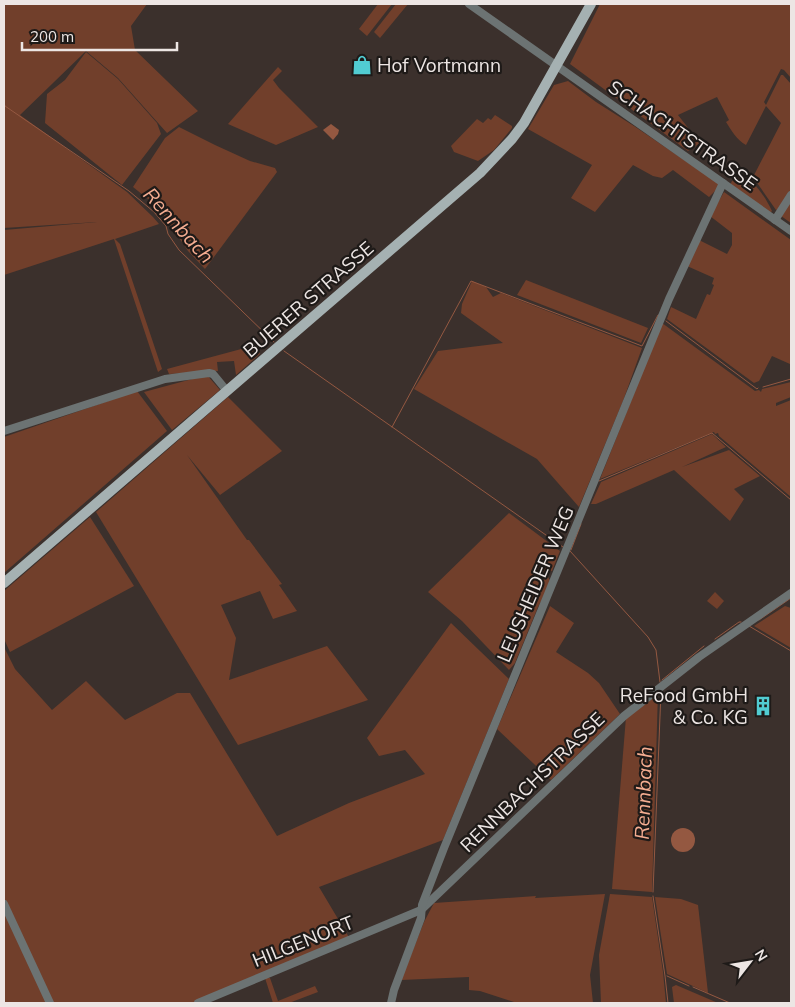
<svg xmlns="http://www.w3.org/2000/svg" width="795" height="1007" viewBox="0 0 795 1007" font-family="Mulish,sans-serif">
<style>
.green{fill:#713f2b}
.water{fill:#945841}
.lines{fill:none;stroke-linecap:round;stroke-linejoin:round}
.stream{stroke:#945841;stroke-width:1}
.minor{stroke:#6c7373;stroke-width:8}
.major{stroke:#a5b1b2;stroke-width:10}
.labels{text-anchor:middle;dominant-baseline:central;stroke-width:4.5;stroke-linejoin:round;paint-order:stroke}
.poi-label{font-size:19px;fill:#ede6e4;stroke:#1e1a18;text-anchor:start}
.street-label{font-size:19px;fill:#ede6e4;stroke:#1e1a18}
.water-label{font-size:20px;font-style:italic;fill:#f5ad91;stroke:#1e1a18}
</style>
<rect width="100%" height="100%" fill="#3b302c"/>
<g class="green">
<path d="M4,4H147L131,26L135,50L198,111L167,133L118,78L86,51L20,115L127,192L153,217L159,224L115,239L120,244L162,369L158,372L114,239L4,275V230L97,222L4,228Z"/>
<path d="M378,4H392L367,36L359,29Z"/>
<path d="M396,4H408L380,38L374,32Z"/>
<path d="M600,4H791V78L784,70L781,69L764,102L766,105L781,75H783L791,84V193L781,208L776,210L753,177L781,123L766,106L746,145C737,140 731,130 726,122L729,120L717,97L678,115L700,143L688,151L570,64Z"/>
<path d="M86,52L118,79L157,123L161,134L122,185L45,123L47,94L65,80Z"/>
<path d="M278,67L282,71L273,80L279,88L318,127L276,145L228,124Z"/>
<path d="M568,81L596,102L634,126L721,185L709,197L673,170L662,178L653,176L633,165L595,212L571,198L592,165L528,129L554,85Z"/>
<path d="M495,115L512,126V128L494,150L478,161L454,152L451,146L477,119L483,123L488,118L491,120Z"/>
<path d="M179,127L215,145L250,161L275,168L277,172L205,269L188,251L158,207L133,187L165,138Z"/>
<path d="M741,176C754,179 767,200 772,211L770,213L730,185L732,181Z"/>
<path d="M724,192L791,240V363L790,364L772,356L759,381L754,383L667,319L671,307L696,319L707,294L710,295L714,285L712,284L714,278L687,266L699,240L727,254L732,245V233L710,216Z"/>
<path d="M791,199V223L781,216Z"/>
<path d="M526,280L648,328L641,343L517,295Z"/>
<path d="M472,281L486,287L493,297L501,293L642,348L623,401L579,507L537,459L414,389L438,351L503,343L461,313L462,304Z"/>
<path d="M662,323L755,391L759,390L761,392L762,389L791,382V397L776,403V406L791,400V497L719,436L718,433L715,434L714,432L600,479Z"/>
<path d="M256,345L260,354L236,375L234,361L217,362L218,371L169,374L167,369Z"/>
<path d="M207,375L220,390L172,430L144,392Z"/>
<path d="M137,391L167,431L4,573V437Z"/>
<path d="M228,397L282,451L220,495L187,455L247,540H249L282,584L279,585L297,611L273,619L260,591L221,605L236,638L229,680L327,646L368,700L238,745L96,512Z"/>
<path d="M712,434L726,447L682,467L729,450L760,476L734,489L744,499L730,521L674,470L596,504H591L601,482Z"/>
<path d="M509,513L560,551L552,571L545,572L551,582L538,607L515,663L509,670L462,621L428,592Z"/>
<path d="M90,517L134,586L10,652L4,639V591Z"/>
<path d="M715,592L724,601L717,609L707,601Z"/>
<path d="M550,606L574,623L556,652L588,673L599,683L620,714L551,780L497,729Z"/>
<path d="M785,606L791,608V648L754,626Z"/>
<path d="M451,623L509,679L443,840L319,887L350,939L198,1003H4V647L15,669L52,710L86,681L125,720L177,693H190L277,836L349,803L425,774L405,750L379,756L367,738Z"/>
<path d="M658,692L652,892L612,889L626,717Z"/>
<path d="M605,894L590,975L593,1003H517L480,991L469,990V977L401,980L424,922L434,903L536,896L535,898Z"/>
<path d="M610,894L652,897L663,972L666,1003H601L599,955Z"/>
<path d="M655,897L681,899L698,905L708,993L667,974Z"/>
<path d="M265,978H270L278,1001L315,986L318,992L289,1003H273Z"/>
<path d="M676,985L718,1003H674L672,987Z"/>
</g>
<g class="water">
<path d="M331,124L339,130L338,134L333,140L323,130Z"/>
<circle cx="683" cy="840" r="12"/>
</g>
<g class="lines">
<g class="stream">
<path d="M4,103L5,106L129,191L154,212L166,226L168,234L179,250L274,342"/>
<path d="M666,321L757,389L758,388"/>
<path d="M284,351L563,547"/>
<path d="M763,387L791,379"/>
<path d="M392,427L471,281L642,346L658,315H659"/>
<path d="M599,481L712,433L791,500"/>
<path d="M571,550L581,524"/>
<path d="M570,551L648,637L656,650L660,682"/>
<path d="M759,620L791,598"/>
<path d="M749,626L791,651"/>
<path d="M715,639L739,622H741"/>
<path d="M662,680L704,646"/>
<path d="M653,892L661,691"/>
<path d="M653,896L665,976L668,1003"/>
<path d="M667,976L689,986"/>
<path d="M693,987L730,1003"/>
</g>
<g class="minor">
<path d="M469,4L791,231"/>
<path d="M775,220L791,195"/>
<path d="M4,431L165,379L209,373L213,374L227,391"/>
<path d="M4,904L50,1003"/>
<path d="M198,1003L421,910L624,716L699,657L791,593"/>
<path d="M391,1003L394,990L421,918L422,905L444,848L669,299L723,183"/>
</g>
<path class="major" d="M4,583L480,173L512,139L524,123L591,4"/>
</g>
<defs>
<symbol id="shop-bare" viewBox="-9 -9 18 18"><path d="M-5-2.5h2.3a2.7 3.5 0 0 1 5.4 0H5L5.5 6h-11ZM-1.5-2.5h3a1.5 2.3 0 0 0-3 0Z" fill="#51ccd2" stroke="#1e1a18" stroke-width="2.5" paint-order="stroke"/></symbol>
<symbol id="building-bare" viewBox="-9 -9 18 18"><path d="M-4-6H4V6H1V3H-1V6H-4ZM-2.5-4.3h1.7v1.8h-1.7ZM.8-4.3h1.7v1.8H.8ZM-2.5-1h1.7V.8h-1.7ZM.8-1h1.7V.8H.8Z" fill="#51ccd2" stroke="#1e1a18" stroke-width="2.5" paint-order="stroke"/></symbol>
</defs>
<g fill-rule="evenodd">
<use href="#shop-bare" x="348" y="51" width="28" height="28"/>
<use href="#building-bare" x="749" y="692" width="28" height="28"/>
</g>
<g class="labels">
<g class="poi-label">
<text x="377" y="65">Hof Vortmann</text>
<text x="748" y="695" text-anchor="end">ReFood GmbH<tspan x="748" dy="22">&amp; Co. KG</tspan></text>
</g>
<g class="street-label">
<text transform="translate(683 135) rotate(35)">SCHACHTSTRASSE</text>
<text transform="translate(308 299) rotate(-41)">BUERER STRASSE</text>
<text transform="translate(535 584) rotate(-67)">LEUSHEIDER WEG</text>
<text transform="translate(532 782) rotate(-44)">RENNBACHSTRASSE</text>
<text transform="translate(303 941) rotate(-22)">HILGENORT</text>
</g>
<g class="water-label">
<text transform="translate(179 225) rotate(48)">Rennbach</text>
<text transform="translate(643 793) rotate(-88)">Rennbach</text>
</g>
</g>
<rect width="795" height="1007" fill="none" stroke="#ede6e4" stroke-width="10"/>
<g transform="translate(750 962) rotate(59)" stroke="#1e1a18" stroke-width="4" paint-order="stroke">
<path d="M0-4L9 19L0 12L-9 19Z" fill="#ede6e4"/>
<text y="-8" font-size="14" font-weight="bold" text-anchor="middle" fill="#ede6e4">N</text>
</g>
<path d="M22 42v8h155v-8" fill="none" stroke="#ede6e4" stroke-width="2.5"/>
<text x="30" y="42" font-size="15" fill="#ede6e4" stroke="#1e1a18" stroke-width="4" paint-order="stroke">200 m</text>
</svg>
